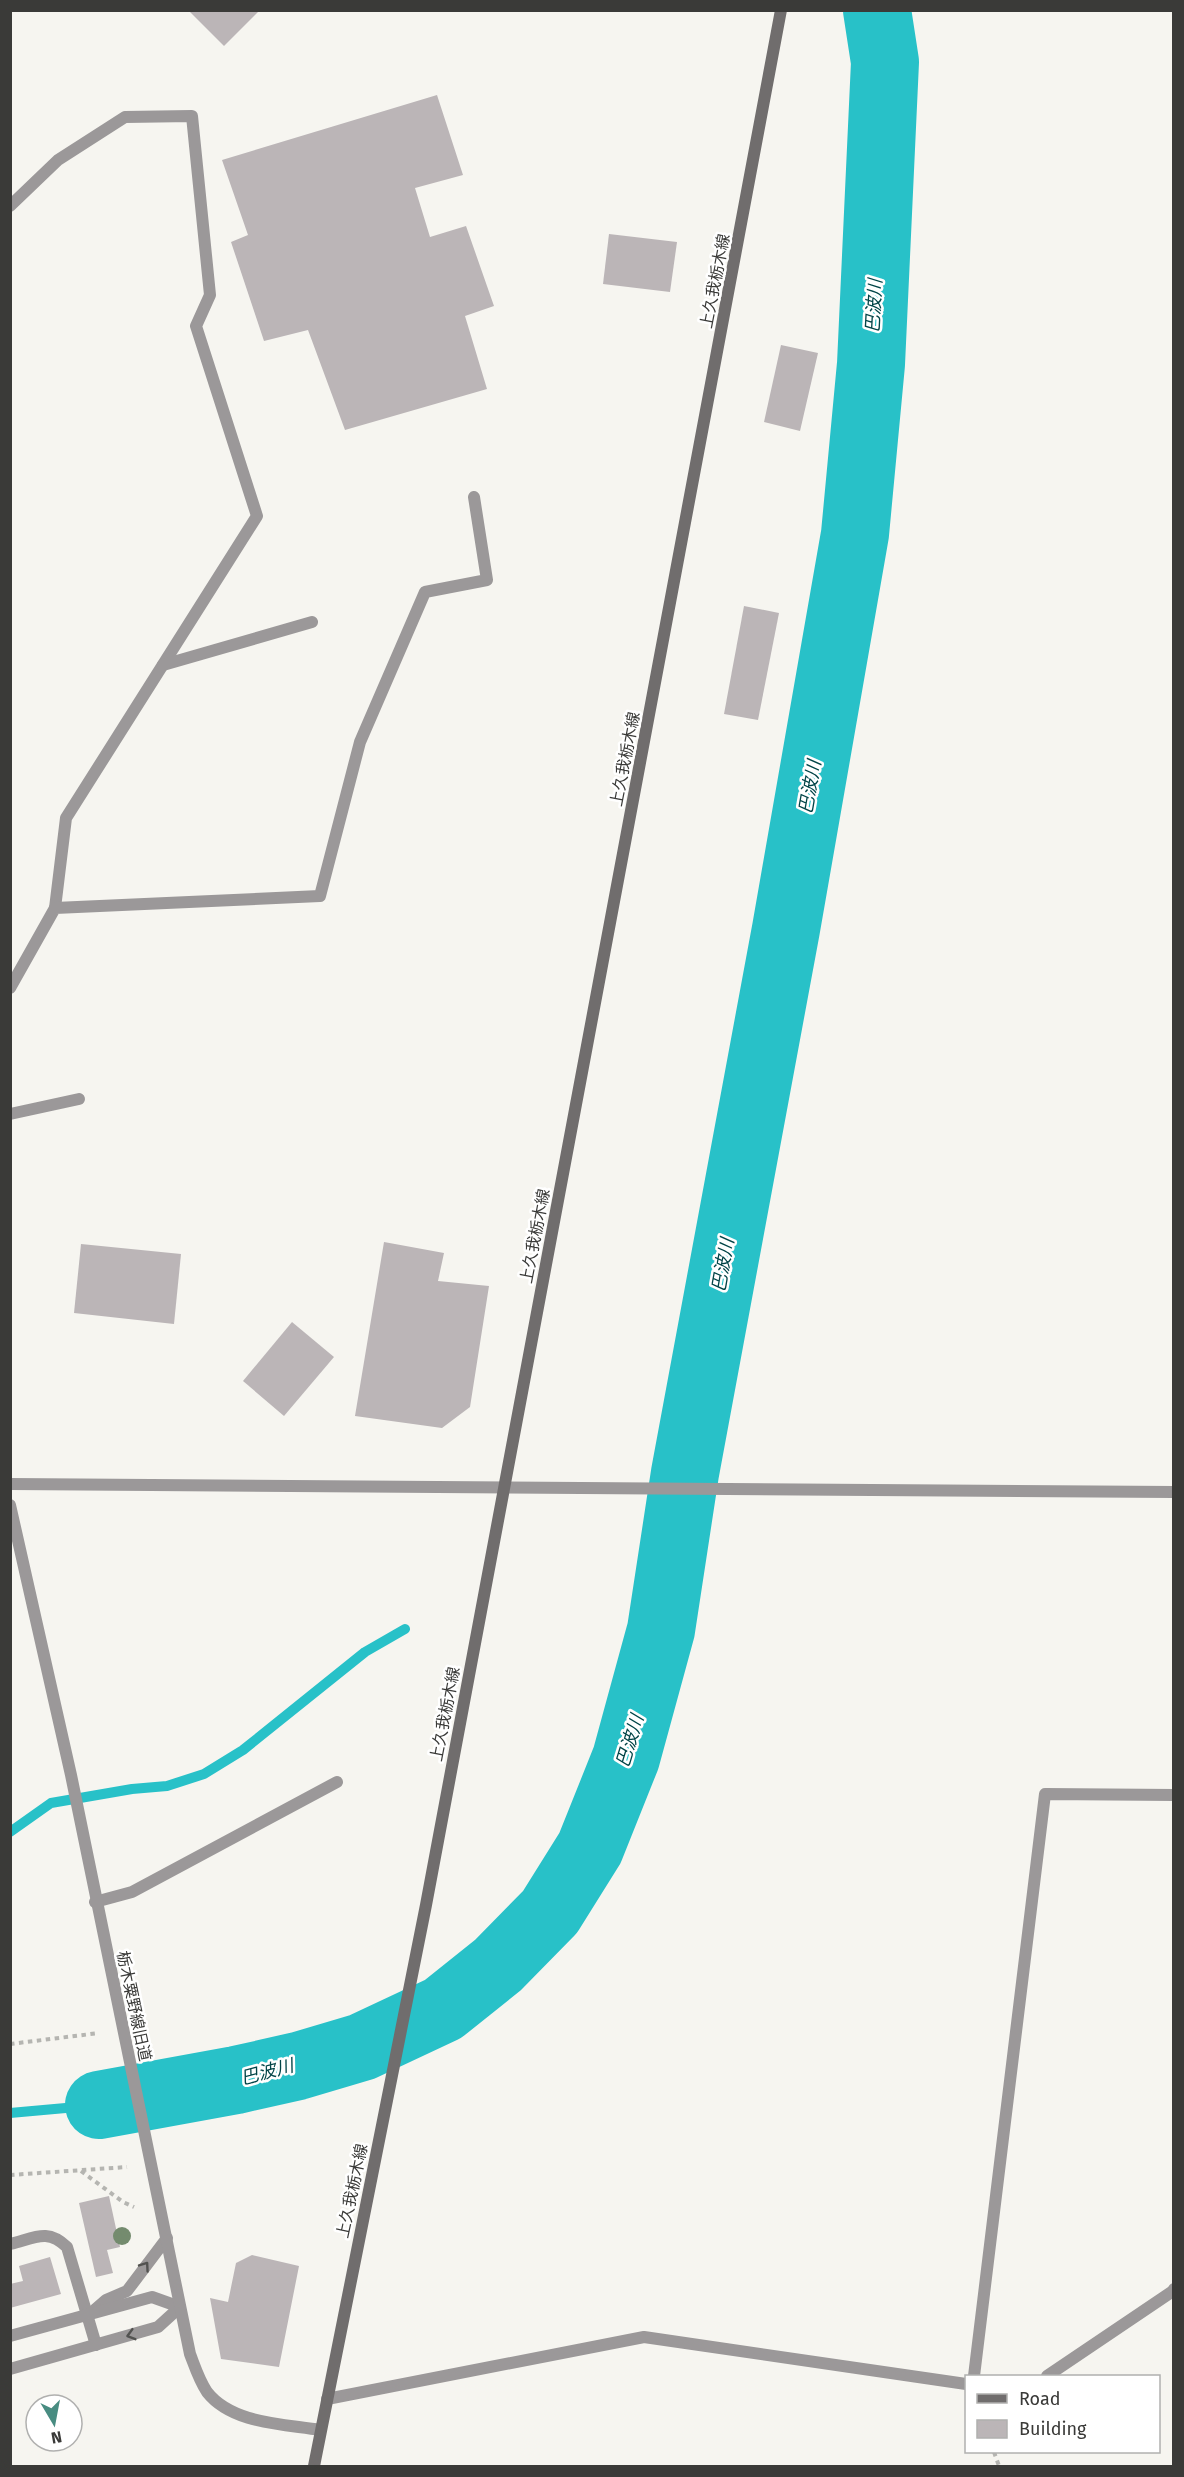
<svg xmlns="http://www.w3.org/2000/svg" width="1184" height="2477" viewBox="0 0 1184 2477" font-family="'Fira Sans','Noto Sans JP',sans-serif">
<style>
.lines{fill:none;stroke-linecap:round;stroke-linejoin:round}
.stream{stroke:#28c1c8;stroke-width:10}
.river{stroke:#28c1c8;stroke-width:68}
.building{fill:#bbb5b7}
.path{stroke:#b5b5b1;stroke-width:4;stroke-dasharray:4.5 4.5;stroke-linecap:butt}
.service{stroke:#9b9899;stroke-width:12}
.minor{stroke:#9b9899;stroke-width:12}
.tertiary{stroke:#9b9899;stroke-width:12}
.secondary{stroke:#706d6d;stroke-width:12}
.tree{fill:#748b6e}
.oneway{stroke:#525250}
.labels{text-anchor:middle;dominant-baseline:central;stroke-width:5;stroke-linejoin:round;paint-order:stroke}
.street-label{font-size:16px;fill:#3a3a38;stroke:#fff}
.water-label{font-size:18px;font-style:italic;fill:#014447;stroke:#fff}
</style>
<rect width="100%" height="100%" fill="#f6f5f0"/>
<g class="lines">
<g class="stream">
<path d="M10,1832L51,1803L132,1789L167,1786L204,1774L243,1750L365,1652L405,1629"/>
<path d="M10,2113L99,2105"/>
</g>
<path class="river" d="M99,2105L236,2080L298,2066L362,2047L443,2009L498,1965L550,1912L590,1848L626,1758L661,1630L685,1473L786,929L855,534L871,364L885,62L877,10"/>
</g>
<g class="building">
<path d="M188,10H260L224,46Z"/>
<path d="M437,95L463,175L415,188L430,237L466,226L494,306L465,316L487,389L345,430L308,330L264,341L231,242L248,235L222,160Z"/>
<path d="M609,234L677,242L670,292L603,284Z"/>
<path d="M781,345L818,353L800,431L764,422Z"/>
<path d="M744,606L779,613L758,720L724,714Z"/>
<path d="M384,1242L444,1253L438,1281L489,1286L470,1407L442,1428L355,1416Z"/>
<path d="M81,1244L181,1254L174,1324L74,1313Z"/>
<path d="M292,1322L334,1357L284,1416L243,1381Z"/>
<path d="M109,2196L120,2247L107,2250L113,2273L96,2277L79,2203Z"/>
<path d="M252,2255L299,2266L279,2367L221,2359L210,2298L228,2302L236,2263Z"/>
<path d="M50,2257L61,2294L10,2308V2284L23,2281L19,2266Z"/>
</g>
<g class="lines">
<g class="path">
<path d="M10,2044L99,2033"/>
<path d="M81,2171L123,2202L134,2207"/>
<path d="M10,2175L127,2167"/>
<path d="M994,2452L999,2466"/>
</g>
<g class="service">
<path d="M95,1902L132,1892L337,1782"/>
<path d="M10,2244C35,2238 47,2228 67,2247L96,2345"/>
<path d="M91,2313L106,2300L127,2291L167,2238"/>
<path d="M10,2336L152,2297L180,2307L158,2327L10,2369"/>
</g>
<g class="minor">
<path d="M10,206L58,160L125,117L192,116L210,295L196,326L257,516L66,818L55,908"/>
<path d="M163,665L312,622"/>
<path d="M10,988L55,908L320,896L360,742L425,592L487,580L474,497"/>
<path d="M10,1114L79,1099"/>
<path d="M974,2376L1045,1794L1174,1795"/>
<path d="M1047,2376L1173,2291L1174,2289"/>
<path d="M327,2399L644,2337L966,2384"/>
</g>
<g class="tertiary">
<path d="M10,1484L1174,1492"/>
<path d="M10,1505L71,1775L190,2354C195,2367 199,2380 207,2392C232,2424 284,2424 320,2430"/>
</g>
<path class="secondary" d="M314,2466L426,1905L781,10"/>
</g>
<circle class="tree" cx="122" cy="2236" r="9"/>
<defs><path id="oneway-chevron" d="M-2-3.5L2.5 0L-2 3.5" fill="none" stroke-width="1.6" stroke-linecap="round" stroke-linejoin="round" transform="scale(1.5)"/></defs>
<g class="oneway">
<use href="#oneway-chevron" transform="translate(145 2266) rotate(-55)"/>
<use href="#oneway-chevron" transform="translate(131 2335) rotate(164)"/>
</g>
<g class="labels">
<g class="street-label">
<text transform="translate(715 281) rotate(-79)">上久我栃木線</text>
<text transform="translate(625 759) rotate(-79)">上久我栃木線</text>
<text transform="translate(535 1236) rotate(-79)">上久我栃木線</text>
<text transform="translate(445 1714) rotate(-79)">上久我栃木線</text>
<text transform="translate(134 2006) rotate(78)">栃木粟野線旧道</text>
<text transform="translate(352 2191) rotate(-78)">上久我栃木線</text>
</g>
<g class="water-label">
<text transform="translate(874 306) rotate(-87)">巴波川</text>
<text transform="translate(810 787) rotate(-80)">巴波川</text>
<text transform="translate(723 1265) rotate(-80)">巴波川</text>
<text transform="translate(630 1741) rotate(-73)">巴波川</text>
<text transform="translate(267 2072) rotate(-15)">巴波川</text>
</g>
</g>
<rect width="1184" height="2477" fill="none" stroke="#3a3a38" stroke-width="24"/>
<rect x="965" y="2375" width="195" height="78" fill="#ffffff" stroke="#b0b0af" stroke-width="1.5"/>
<rect x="977" y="2394" width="30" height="9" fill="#706d6d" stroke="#b0b0af" stroke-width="1.5"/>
<text x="1019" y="2405" font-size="18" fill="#3a3a38">Road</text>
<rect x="977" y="2420" width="30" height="18" fill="#bbb5b7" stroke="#b0b0af" stroke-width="1.5"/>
<text x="1019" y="2435" font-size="18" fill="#3a3a38">Building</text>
<g transform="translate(54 2423) rotate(170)"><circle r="28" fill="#ffffff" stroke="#b0b0af" stroke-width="1.5"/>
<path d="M0-4.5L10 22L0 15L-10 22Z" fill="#488c81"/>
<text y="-9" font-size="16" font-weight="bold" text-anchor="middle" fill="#3a3a38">N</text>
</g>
</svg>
